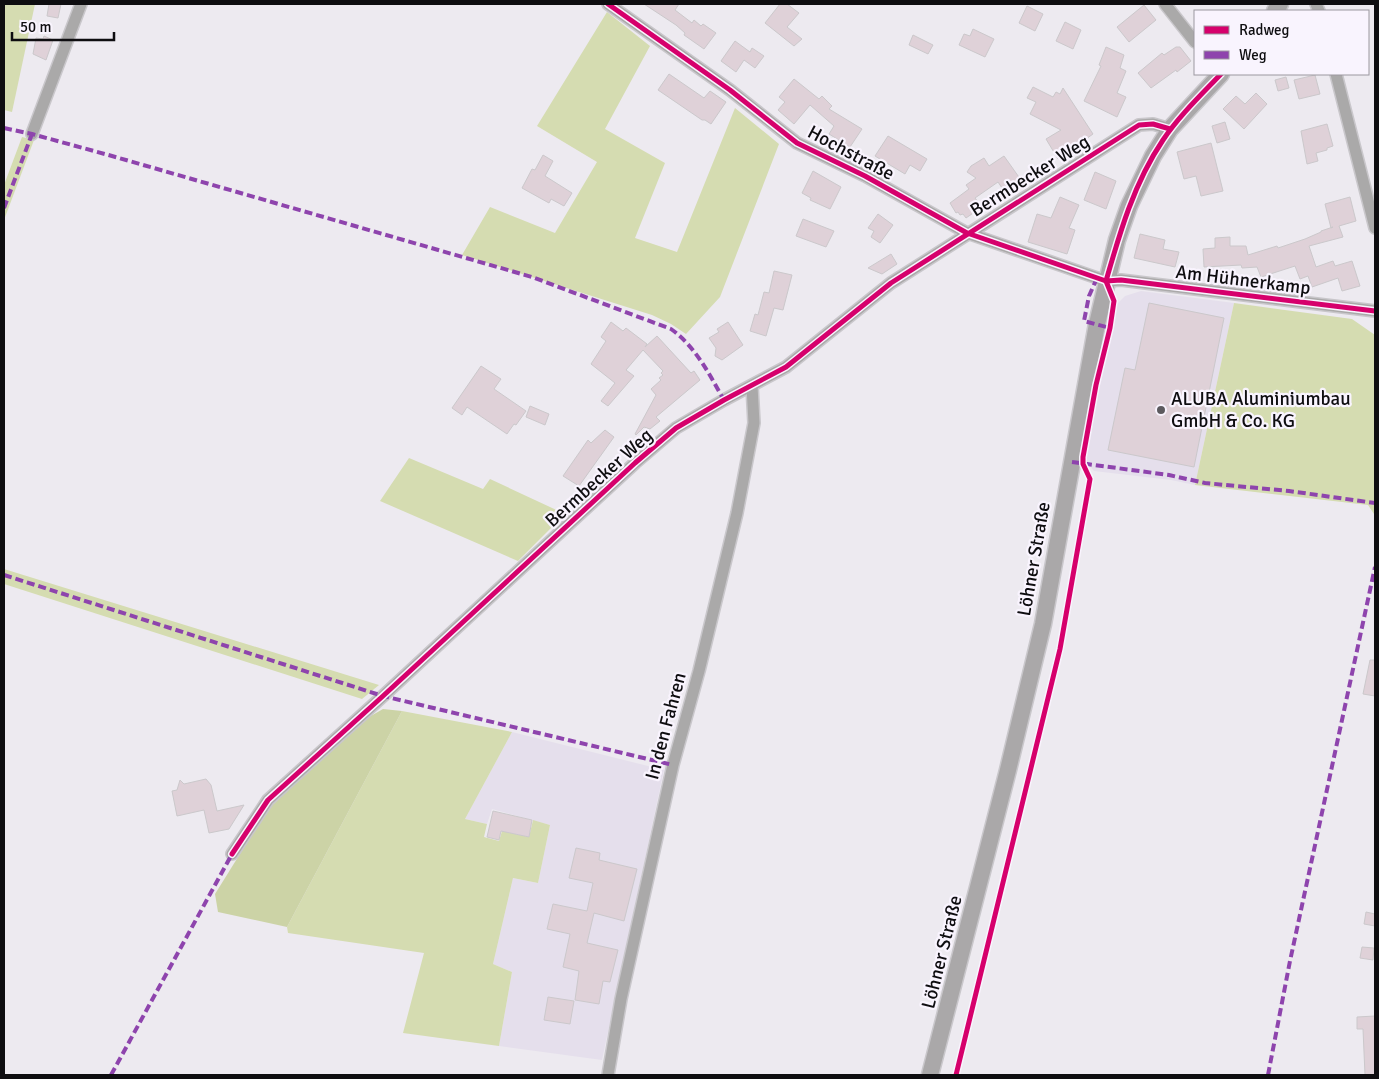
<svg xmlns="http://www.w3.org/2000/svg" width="1379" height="1079" viewBox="0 0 1379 1079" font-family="Signika,sans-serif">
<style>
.built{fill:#e5dfec}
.green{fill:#d5dcb1}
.forest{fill:#ccd3a6}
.building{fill:#dfd1d8;stroke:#cbc8cb}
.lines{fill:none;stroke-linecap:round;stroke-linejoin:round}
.street-casing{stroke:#c9c7cb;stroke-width:14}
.secondary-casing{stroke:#c9c7cb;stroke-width:19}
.street{stroke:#aaa9a9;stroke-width:11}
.secondary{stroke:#aaa8a9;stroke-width:16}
.quiet{stroke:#8e44ad;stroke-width:4;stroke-dasharray:8 4;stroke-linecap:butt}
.cycleway-casing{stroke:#f9f4fe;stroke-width:8}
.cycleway{stroke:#d6006c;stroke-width:5}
.poi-dot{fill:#5c5a5e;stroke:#f9f4fe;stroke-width:2}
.labels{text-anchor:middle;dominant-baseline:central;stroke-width:4.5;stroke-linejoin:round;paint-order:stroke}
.street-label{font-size:19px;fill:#0e0d10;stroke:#f9f4fe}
.poi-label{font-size:19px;fill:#0e0d10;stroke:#f9f4fe;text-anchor:start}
</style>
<rect width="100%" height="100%" fill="#edeaf0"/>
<g class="built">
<path d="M1141,291L1234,303L1195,485L1171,480L1094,471L1085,460L1096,401L1117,304L1125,296Z"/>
<path d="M512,732L664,770L602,1060L499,1046L512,972L493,964L513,878L538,883L550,825L492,809L487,824L465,819Z"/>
</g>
<g class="green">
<path d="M4,4H35L12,112L4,110Z"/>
<path d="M607,12L650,46L605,129L665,163L635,238L677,252L735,108L779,144L720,297L686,334L671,324L652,315L462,255L490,207L555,233L597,162L537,126Z"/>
<path d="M22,137L34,140L4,220V185Z"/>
<path d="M1234,303L1352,319L1375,335L1374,514L1368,505L1195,485Z"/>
<path d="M409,458L483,489L490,479L565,514L518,561L380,501Z"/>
<path d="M4,569L379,685L362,699L4,584Z"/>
<path d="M402,711L512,732L465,819L487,824L484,837L499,841L502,831L529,837L533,820L550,825L538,883L513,878L493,964L512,972L499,1046L403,1033L424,953L288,933L287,927Z"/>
</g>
<path class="forest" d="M383,709L402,711L287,927L218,912L215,894L268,809L362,721Z"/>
<g class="building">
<path d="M49,4H61L58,18L47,16Z"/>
<path d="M644,4H679L675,10L692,23L694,20L701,26L703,24L716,33L704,49L684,35L685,33L676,25Z"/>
<path d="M780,4H787L799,13L787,27L802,39L794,46L765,23Z"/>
<path d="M1144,5L1156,20L1129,42L1117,27Z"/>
<path d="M1027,6L1043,14L1035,31L1019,23Z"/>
<path d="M1065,22L1081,30L1073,49L1056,41Z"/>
<path d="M973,29L994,39L985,57L959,45L964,34L970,36Z"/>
<path d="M913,35L933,45L928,54L909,45Z"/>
<path d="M44,36L53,40L46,60L33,54L36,38L43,39Z"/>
<path d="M735,41L750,52L752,48L764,56L755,68L744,60L736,72L721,61Z"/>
<path d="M1106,47L1124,55L1120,68L1126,71L1117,93L1126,97L1117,117L1084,101L1101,66L1099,65Z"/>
<path d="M1176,47H1180L1191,61L1177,72L1176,70L1151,88L1138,73L1162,53L1164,55Z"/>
<path d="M669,74L704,98L710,91L726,102L711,124L705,120H702L658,90Z"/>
<path d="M1315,75L1320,94L1299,99L1294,80Z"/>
<path d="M1286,77L1289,88L1278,91L1275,80Z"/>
<path d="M794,79L819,99L822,96L832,106L829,109L862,129L850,147L829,134L834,126L810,105L794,124L778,110L785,102L779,97Z"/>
<path d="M1033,87L1053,97L1056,92L1060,94L1063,88L1093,134L1058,159L1046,139L1061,130L1030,114L1036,102L1027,98Z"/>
<path d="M1256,93L1267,104L1244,129L1223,109L1236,96L1245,104Z"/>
<path d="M1225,122L1230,139L1217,143L1212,126Z"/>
<path d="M1327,124L1333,146L1327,148V150L1316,153L1318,161L1307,164L1301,131Z"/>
<path d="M888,136L927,159L920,171L910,165L905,174L875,156Z"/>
<path d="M1211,143L1223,191L1201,196L1196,176L1184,179L1177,152Z"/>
<path d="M543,155L553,161L545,176L572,193L564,206L551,199L549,203L522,188L532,169L535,170Z"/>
<path d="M1004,156L1021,180L1012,186L1010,183L1002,188L998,182L975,198L982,207L966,218L963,214L960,215L958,212L956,213L950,203L969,189L966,185L976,178L967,172L971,166L984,158L989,166Z"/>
<path d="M813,171L841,187L830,209L810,200L811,198L802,193Z"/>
<path d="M1095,172L1116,181L1106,209L1084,200Z"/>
<path d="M1060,197L1079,205L1069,228L1075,230L1067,254L1028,242L1037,214L1051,218Z"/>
<path d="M1350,197L1356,221L1339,226L1343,237L1309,246L1316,267L1333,261L1335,266L1352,261L1360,286L1342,291L1338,278L1312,287L1308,276L1300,279L1295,266L1261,277L1257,267L1242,268L1241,265L1204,267L1203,249L1215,248V238L1230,237V246H1246L1248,255L1277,246L1278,248L1305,239L1321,232V231L1333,227L1331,228L1325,204Z"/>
<path d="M878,214L893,225L880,243L871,237L874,231L868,228Z"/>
<path d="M803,219L834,231L826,247L796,236Z"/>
<path d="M1140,234L1165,240L1163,249L1179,252L1175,267L1134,258Z"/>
<path d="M891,254L897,264L882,274L868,268Z"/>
<path d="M774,271L792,275L783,310L774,308L766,336L750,331L755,314L758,315L764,292L769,293Z"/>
<path d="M1149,303L1224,318L1194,467L1108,450L1125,368L1135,370Z"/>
<path d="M611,322L623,331L626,328L647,344L645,347L657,336L691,373L694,371L700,380L656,417L660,421L650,429L644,427L636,435L635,434L656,395L651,389L661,380L659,378L663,375L661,373L663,371L643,350L626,370L634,376L608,406L601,401L615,383L591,364L606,341L601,337Z"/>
<path d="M728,322L743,345L722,360L715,356L716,348L709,338L719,332L717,329Z"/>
<path d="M481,366L501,379L494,389L526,411L516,425L514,424L507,434L467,407L462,415L452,408Z"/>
<path d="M530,406L549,414L545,425L526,417Z"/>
<path d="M605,430L614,437L579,486L563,476L588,440L591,443Z"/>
<path d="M1370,660H1375V696L1363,694Z"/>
<path d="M206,779L211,785L217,811L244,805L229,829L209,833L204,810L177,816L172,791L177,790L180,780L184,784Z"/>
<path d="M493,811L532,820L529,837L501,831L499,840L487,837Z"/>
<path d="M576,848L600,853L599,860L637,869L624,921L594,913L587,943L618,950L610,982L603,981L599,1004L575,1000L579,971L563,967L570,934L547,929L553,904L587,911L593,883L569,878Z"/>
<path d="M1366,912L1375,914V926L1364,924Z"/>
<path d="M1362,947L1374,948L1373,960L1360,958Z"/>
<path d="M548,997L574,1001L570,1024L544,1020Z"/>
<path d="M1375,1016V1075H1365L1363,1029H1357V1017Z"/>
</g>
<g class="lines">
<defs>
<g id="street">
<path d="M608,4L730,90L797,143L865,176L967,233L1106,281L1121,280L1375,311"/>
<path d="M1165,4L1195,42"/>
<path d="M1316,4L1319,11"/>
<path d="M1336,74L1375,228"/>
<path d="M32,134L81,4"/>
<path d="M232,854L268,800L383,696L635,463L676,428L724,400L786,367L891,283L1139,125L1153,124L1170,129"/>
<path d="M608,1075L621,999L673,765L699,671L737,513L754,423L752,386"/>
</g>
<g id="secondary">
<path d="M1275,11L1280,4"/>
<path d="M930,1075L1008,770L1043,624L1097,324L1117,240L1129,206L1153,156L1170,129L1221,74"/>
</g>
</defs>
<use href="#street" class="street-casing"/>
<use href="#secondary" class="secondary-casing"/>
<use href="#street" class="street"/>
<use href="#secondary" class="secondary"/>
<g class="quiet">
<path d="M4,128L32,134L112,156L532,277L671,329C696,347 709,374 724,400"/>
<path d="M4,208L32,134"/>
<path d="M1097,278L1089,296L1084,321L1110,328"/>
<path d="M1072,462L1169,475L1205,483L1289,491L1375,503"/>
<path d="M4,575L383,696L673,765"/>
<path d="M111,1075L232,854"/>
<path d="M1268,1075L1290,961L1375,567"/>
</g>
<defs>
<g id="cycleway">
<path d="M608,4L730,90L797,143L865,176L967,233L1106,281L1121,280L1375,311"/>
<path d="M1106,281C1120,232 1134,183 1163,140C1179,116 1201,95 1221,74"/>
<path d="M232,854L268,800L383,696L635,463L676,428L724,400L786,367L891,283L1139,125L1153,124L1170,129"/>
<path d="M956,1075L1060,649L1090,479L1083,464V457L1096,385L1110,328L1114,301L1106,281"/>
</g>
</defs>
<use href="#cycleway" class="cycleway-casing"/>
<use href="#cycleway" class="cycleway"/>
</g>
<circle class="poi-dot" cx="1161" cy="410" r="5"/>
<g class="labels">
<g class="street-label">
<text transform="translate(851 153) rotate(28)">Hochstraße</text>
<text transform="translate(1030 176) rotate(-32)">Bermbecker Weg</text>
<text transform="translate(1243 280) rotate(7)">Am Hühnerkamp</text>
<text transform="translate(599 478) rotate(-42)">Bermbecker Weg</text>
<text transform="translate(1034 559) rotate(-80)">Löhner Straße</text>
<text transform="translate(666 726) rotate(-75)">In den Fahren</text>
<text transform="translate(942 952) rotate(-76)">Löhner Straße</text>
</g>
<g class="poi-label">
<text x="1171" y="399">ALUBA Aluminiumbau<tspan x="1171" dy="22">GmbH &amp; Co. KG</tspan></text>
</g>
</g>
<rect width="1379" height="1079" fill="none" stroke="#0e0d10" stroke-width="10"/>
<rect x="1194" y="10" width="175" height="65" fill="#f9f4fe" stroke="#9b989f"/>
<rect x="1204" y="26" width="25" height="8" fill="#d6006c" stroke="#9b989f"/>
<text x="1239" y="35" font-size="15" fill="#0e0d10">Radweg</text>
<rect x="1204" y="51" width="25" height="8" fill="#8e44ad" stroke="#9b989f"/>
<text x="1239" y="60" font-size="15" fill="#0e0d10">Weg</text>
<path d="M12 32v8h102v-8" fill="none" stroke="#0e0d10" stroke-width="2.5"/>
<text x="20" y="32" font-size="15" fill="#0e0d10" stroke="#f9f4fe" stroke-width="4" paint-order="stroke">50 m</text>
</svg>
